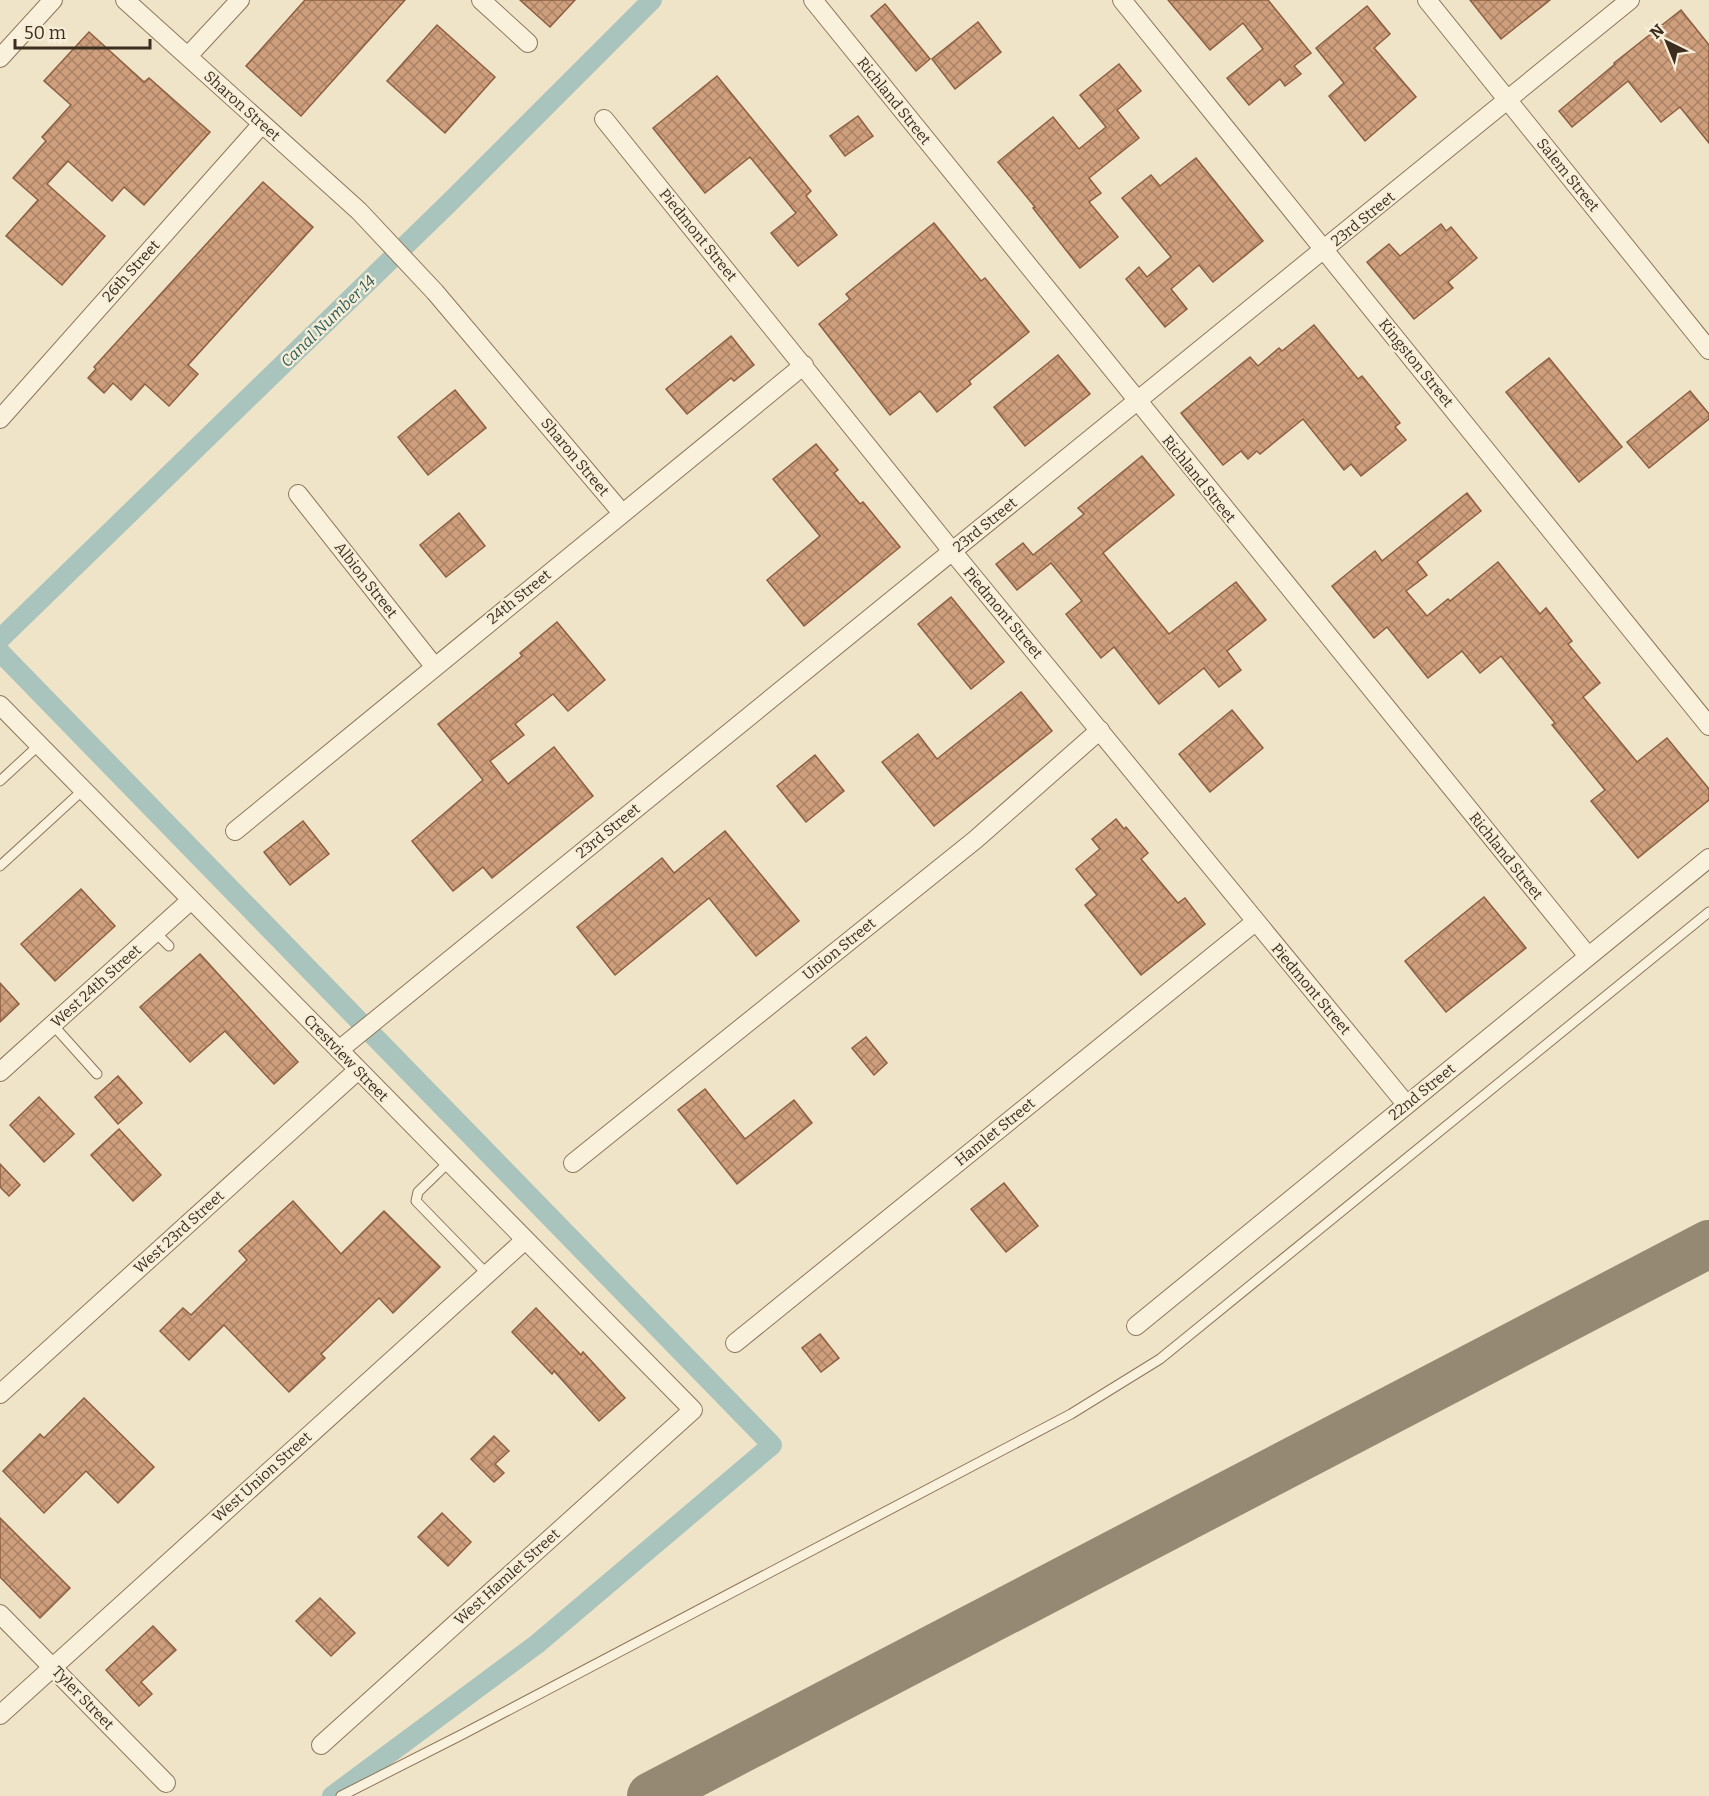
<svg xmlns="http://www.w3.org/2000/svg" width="1709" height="1796" viewBox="0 0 1709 1796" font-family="Bitter,serif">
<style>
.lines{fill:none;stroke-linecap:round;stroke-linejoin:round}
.canal{stroke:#a9c4bc;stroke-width:20}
.taxiway{stroke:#968974;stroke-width:48}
.building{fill:url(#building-cross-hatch);stroke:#8d5f41;stroke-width:1.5}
.lane-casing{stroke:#8d765c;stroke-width:11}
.street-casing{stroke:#8d765c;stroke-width:20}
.lane{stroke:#faf1dc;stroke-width:9}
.street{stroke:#faf1dc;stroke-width:18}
.labels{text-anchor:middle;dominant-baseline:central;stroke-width:4.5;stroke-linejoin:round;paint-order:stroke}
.street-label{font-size:15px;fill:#3d2e20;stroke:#f7eed8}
.water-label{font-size:16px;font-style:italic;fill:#2f5d5a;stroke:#f7eed8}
</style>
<defs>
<pattern id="building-cross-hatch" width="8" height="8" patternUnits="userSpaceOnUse" patternTransform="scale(1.5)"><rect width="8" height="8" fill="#cf9f7d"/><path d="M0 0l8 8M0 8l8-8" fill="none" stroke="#a98266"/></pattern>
</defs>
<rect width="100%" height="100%" fill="#f0e4c8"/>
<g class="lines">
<g class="canal">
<path d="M0,639L449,203L652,0"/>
<path d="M0,652L772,1445L537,1644L332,1796"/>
</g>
<path class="taxiway" d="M651,1796L1709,1244"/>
</g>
<g class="building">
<path d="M305,0H405L301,116L246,66Z"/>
<path d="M520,0H575L550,27Z"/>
<path d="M1168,0H1268L1311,53L1294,66L1301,74L1285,86L1280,79L1249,105L1227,78L1263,49L1243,23L1210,50Z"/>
<path d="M1470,0H1550L1501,39Z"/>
<path d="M885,4L930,59L916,71L871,16Z"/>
<path d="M1367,6L1390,34L1374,48L1416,97L1365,141L1329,96L1344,83L1316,48Z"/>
<path d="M1681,10L1709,45V143L1680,107L1661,122L1628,81L1572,127L1559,111L1615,64L1614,63Z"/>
<path d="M978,22L1001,52L955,89L932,59Z"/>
<path d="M437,25L495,77L445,133L387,81Z"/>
<path d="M89,32L144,82L149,78L210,132L144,205L124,187L112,201L68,161L47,184L105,236L62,285L6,236L38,200L13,178L46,141L42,137L71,105L44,81Z"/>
<path d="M1119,64L1141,91L1117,110L1139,138L1089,178L1101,193L1089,202L1118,237L1080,268L1033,208L1035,207L998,162L1053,117L1079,149L1106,127L1080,95Z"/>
<path d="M717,76L811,191L806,196L837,235L798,266L771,233L796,213L750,157L705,193L653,128Z"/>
<path d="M858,116L873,136L845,156L830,136Z"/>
<path d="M1196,158L1263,241L1213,282L1199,265L1171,289L1187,309L1165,327L1126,279L1139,267L1147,277L1171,257L1122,198L1151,175L1160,186Z"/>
<path d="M263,182L313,227L188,365L198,374L169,406L145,384L131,400L113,383L104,393L88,378L96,369L94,367Z"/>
<path d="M934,223L981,281L985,278L1029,332L969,381L971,384L937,412L920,391L890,415L819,324L850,299L846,294Z"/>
<path d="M1441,224L1446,231L1451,227L1477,258L1448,282L1453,288L1414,319L1367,262L1389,244L1400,256Z"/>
<path d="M1314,325L1358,379L1362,376L1400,423L1395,427L1406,440L1361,476L1351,464L1344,470L1303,419L1260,454L1257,451L1248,459L1241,451L1223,465L1181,413L1250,357L1258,366L1279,348L1282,351Z"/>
<path d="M731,336L754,365L734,381L731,378L687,414L666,389Z"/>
<path d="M1058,355L1090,394L1025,446L994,407Z"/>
<path d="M1549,358L1622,447L1579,482L1506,392Z"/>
<path d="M455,390L486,428L428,475L398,437Z"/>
<path d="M1690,391L1709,414V419L1649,468L1627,442Z"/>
<path d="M816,444L838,470L834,473L860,504L863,502L900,547L804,626L767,580L820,536L773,479Z"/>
<path d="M1142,456L1174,495L1103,553L1169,634L1236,582L1266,620L1227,651L1241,670L1219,687L1204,668L1159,704L1114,647L1101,658L1066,614L1082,601L1051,563L1017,590L996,564L1023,543L1033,555L1084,514L1078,508Z"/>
<path d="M1467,493L1481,511L1417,562L1427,575L1406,591L1427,616L1448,599L1450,601L1498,562L1540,614L1546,608L1572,641L1568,644L1600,683L1583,697L1637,762L1667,738L1709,789V800L1638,858L1591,801L1605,790L1552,725L1555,723L1501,656L1480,673L1462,651L1428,678L1387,627L1374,638L1332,586L1375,551L1382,561Z"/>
<path d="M459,513L485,546L446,577L420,545Z"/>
<path d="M951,597L1004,662L971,689L918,624Z"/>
<path d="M557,622L605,680L568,711L553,694L515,724L524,735L490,761L508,784L554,747L593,796L492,878L483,867L453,891L412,841L483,780L438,724L522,656L520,653Z"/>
<path d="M1021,692L1052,731L934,826L882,762L918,734L937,759Z"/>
<path d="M1232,710L1263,748L1210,792L1179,754Z"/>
<path d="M815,755L844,791L806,822L777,786Z"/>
<path d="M1116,819L1124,829L1126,827L1148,853L1141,859L1178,903L1185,898L1205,924L1141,975L1085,905L1097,895L1076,869L1100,849L1092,839Z"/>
<path d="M303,821L329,854L290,885L264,852Z"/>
<path d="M725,831L799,921L756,956L709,898L615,975L577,927L662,858L674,873Z"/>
<path d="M81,889L115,926L55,981L21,944Z"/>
<path d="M1484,897L1526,948L1446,1012L1405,961Z"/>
<path d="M200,954L298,1062L274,1084L225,1031L190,1062L140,1007Z"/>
<path d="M0,983L19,1004L0,1022Z"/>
<path d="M866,1037L887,1063L874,1075L852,1048Z"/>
<path d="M118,1076L142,1103L118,1124L95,1097Z"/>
<path d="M705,1089L745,1139L794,1100L812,1123L737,1184L678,1110Z"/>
<path d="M39,1097L74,1134L44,1162L10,1125Z"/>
<path d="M119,1129L161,1175L133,1201L91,1155Z"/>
<path d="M0,1164L20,1185L9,1196L0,1187Z"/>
<path d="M1004,1183L1038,1226L1006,1252L971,1209Z"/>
<path d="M293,1201L341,1254L384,1211L440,1267L393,1313L379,1298L321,1354L325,1358L289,1392L224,1325L189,1360L160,1331L183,1308L191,1315L247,1260L239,1251Z"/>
<path d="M536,1308L581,1355L583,1352L625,1398L599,1421L554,1371L552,1374L512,1332Z"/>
<path d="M820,1334L839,1358L821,1372L802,1348Z"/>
<path d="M84,1398L154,1467L118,1503L86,1471L44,1513L3,1471L40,1434L44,1438Z"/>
<path d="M494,1436L509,1451L495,1464L504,1473L494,1482L471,1459Z"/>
<path d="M442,1513L471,1542L448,1566L418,1537Z"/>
<path d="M0,1518L70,1588L40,1618L0,1577Z"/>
<path d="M320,1598L355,1633L331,1656L296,1621Z"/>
<path d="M153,1626L176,1650L141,1682L152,1694L139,1706L106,1670Z"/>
</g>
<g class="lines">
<defs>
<g id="lane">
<path d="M0,781L39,745"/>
<path d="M0,866L83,790"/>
<path d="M155,932L169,946"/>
<path d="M53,1025L97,1074"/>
<path d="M449,1162L418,1192L416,1201L487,1274"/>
<path d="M341,1796L463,1734L1071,1414L1160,1359L1709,912"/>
</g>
<g id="street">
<path d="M125,0L359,211L435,292L622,513"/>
<path d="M481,0L528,43"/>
<path d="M813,0L1588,956"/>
<path d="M1122,0L1709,726"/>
<path d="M1427,0L1709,350"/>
<path d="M188,56L240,0"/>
<path d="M0,58L53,0"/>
<path d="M604,119L952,551L1406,1104"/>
<path d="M0,419L262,124"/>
<path d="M298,494L434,666"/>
<path d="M0,705L693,1410L321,1745"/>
<path d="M235,831L804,365"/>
<path d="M339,1050L1630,0"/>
<path d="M0,1072L191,900"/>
<path d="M573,1163L975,840L1100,730"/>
<path d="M1136,1326L1709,858"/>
<path d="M735,1343L1255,922"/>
<path d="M0,1394L358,1070"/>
<path d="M0,1614L166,1783"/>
<path d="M0,1715L525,1240"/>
</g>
</defs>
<use href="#lane" class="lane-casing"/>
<use href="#street" class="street-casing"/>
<use href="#lane" class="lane"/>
<use href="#street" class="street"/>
</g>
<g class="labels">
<g class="street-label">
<text transform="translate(894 101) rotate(51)">Richland Street</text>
<text transform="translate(242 106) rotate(42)">Sharon Street</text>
<text transform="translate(1568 175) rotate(51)">Salem Street</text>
<text transform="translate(1363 219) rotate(-39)">23rd Street</text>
<text transform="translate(698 235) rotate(51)">Piedmont Street</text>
<text transform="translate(131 271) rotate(-48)">26th Street</text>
<text transform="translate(1416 363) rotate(51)">Kingston Street</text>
<text transform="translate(575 457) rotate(50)">Sharon Street</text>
<text transform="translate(1199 479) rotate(51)">Richland Street</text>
<text transform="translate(985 525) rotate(-39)">23rd Street</text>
<text transform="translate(366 580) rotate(52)">Albion Street</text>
<text transform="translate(519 597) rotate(-39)">24th Street</text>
<text transform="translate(1003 613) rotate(50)">Piedmont Street</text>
<text transform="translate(608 831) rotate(-39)">23rd Street</text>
<text transform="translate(1506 856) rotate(51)">Richland Street</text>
<text transform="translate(839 949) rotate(-39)">Union Street</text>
<text transform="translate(96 986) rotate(-42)">West 24th Street</text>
<text transform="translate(1311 989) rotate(50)">Piedmont Street</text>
<text transform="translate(346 1058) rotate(46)">Crestview Street</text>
<text transform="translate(1422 1092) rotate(-39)">22nd Street</text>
<text transform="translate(995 1132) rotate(-39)">Hamlet Street</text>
<text transform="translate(179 1232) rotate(-42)">West 23rd Street</text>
<text transform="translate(262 1477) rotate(-42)">West Union Street</text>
<text transform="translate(507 1577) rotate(-42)">West Hamlet Street</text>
<text transform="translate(83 1698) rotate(46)">Tyler Street</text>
</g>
<g class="water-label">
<text transform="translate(328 321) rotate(-44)">Canal Number 14</text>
</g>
</g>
<g transform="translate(1667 42) rotate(317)" stroke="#f7eed8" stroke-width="4.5" paint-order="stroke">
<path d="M0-4.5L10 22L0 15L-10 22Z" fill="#3d2e20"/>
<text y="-9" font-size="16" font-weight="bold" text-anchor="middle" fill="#3d2e20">N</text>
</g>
<path d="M15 39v9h135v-9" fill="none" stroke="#3d2e20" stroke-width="3"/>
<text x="24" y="39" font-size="18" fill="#3d2e20" stroke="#f7eed8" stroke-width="4.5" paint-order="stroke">50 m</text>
</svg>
